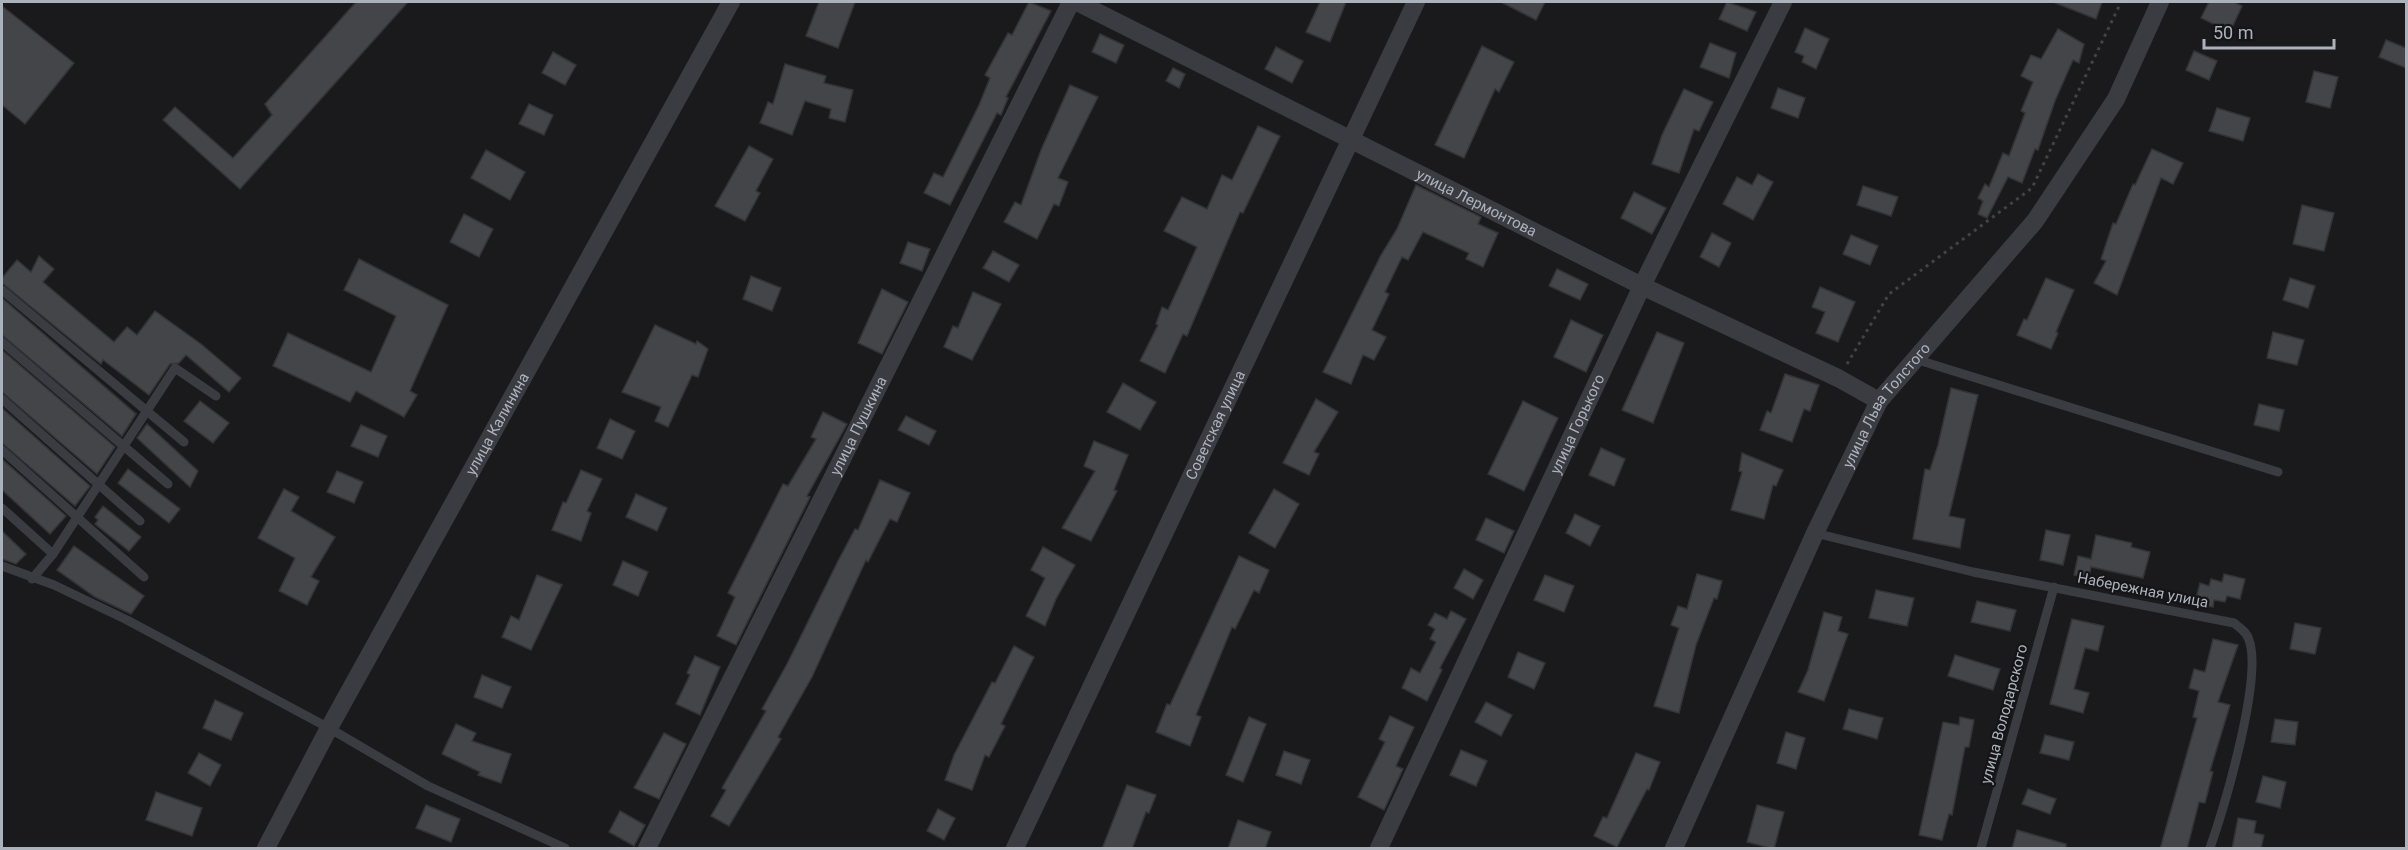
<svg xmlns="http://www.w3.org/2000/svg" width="2408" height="850" viewBox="0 0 2408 850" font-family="Roboto,sans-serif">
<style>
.building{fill:#444549;stroke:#343438;stroke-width:1.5}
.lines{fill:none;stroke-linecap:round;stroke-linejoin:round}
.path{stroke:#414349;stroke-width:3;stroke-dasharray:3 4.5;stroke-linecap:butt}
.service{stroke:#3b3c42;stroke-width:9}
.minor{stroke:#3b3c42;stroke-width:18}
.labels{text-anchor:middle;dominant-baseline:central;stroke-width:4.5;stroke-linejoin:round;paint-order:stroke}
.street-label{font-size:15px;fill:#acb2bc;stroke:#151517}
</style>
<rect width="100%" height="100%" fill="#1a1a1c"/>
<g class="building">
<path d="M356,2H408L240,189L163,120L175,107L233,158L272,115L265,104Z"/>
<path d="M819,2H855L838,48L806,36Z"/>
<path d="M1029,2L1051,11L1006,97L1008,98L1001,115L997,113L950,205L924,193L934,173L943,177L979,105L990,78L985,75L1008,33L1012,35Z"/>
<path d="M1320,2H1346L1330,42L1306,32Z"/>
<path d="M1501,2H1545L1536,20Z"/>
<path d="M1727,2L1756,12L1747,31L1719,19Z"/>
<path d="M2053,2H2102L2096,19Z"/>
<path d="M2209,2H2234L2242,6L2230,32L2201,18Z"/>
<path d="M2,6L74,63L25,124L2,105Z"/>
<path d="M1805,28L1829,39L1816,69L1802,62L1804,56L1795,52Z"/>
<path d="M2058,29L2084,44L2079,63L2073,60L2055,101L2038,150L2035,149L2022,183L2008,177L1987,218L1978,214L1983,201L1978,198L1985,184L1989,187L2003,153L2009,156L2025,113L2021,111L2033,82L2021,76L2031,55L2041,59Z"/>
<path d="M1100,34L1124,45L1116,63L1092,52Z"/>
<path d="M2386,40L2406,48V68L2379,57Z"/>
<path d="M1710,43L1736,53L1729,78L1700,67Z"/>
<path d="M1482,46L1514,62L1499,92L1495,89L1464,158L1435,145Z"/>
<path d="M1276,47L1303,61L1292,83L1265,69Z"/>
<path d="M2194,51L2217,61L2209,80L2186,70Z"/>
<path d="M553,52L576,65L565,85L542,73Z"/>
<path d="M785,64L826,76L824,83L853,90L845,122L829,118L831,109L805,101L792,135L760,123L768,102L773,104Z"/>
<path d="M1173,68L1185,74L1179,88L1166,81Z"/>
<path d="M2314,71L2338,77L2330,108L2306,102Z"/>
<path d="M1070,85L1098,97L1058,178L1068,182L1059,206L1054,204L1037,239L1004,222L1015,202L1021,205L1041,150Z"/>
<path d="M1778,88L1805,98L1798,118L1771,108Z"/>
<path d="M1684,89L1713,102L1699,131L1694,129L1679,173L1652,164L1662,135Z"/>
<path d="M529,104L553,115L544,135L519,124Z"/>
<path d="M2217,108L2250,118L2243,141L2209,131Z"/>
<path d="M1258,126L1280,136L1243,213L1240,212L1187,336L1183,334L1165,373L1140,361L1158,325L1156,324L1162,307L1168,310L1197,247L1164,231L1182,197L1207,209L1222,175L1232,180Z"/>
<path d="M749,146L773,159L756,191L760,193L745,221L715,206Z"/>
<path d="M2152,149L2183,163L2173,184L2161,178L2117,295L2094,283L2106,261L2101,259L2113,223L2116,224L2133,184L2135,185Z"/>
<path d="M486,150L525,172L510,200L471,178Z"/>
<path d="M1758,174L1773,182L1753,220L1723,204L1737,177L1752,185Z"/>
<path d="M1416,185L1481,217L1478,224L1498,233L1483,267L1466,259L1469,253L1423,232L1408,260L1402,257L1385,292L1389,294L1372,330L1386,337L1374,360L1363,355L1351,384L1323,372L1381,255L1397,229Z"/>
<path d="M1863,186L1898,197L1891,216L1857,205Z"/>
<path d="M1634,192L1666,208L1652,234L1621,218Z"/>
<path d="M2302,205L2334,213L2324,251L2293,244Z"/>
<path d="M464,214L493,229L479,257L450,242Z"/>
<path d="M1712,233L1731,243L1719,267L1700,257Z"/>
<path d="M1851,235L1878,246L1870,265L1843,254Z"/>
<path d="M908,242L930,249L922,271L900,263Z"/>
<path d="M993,251L1019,265L1009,282L983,268Z"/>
<path d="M39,256L54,269L43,282L114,342L127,327L137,335L155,311L201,344L241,378L229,392L186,355L179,363L170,364L149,395L103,360L101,364L2,283V278L17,260L31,272Z"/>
<path d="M359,259L448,305L410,391L417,395L404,417L356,391L350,402L273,366L288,333L371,372L396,316L344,290Z"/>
<path d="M1557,269L1588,284L1580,300L1549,286Z"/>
<path d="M751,276L781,288L772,311L743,299Z"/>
<path d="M2046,278L2074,290L2056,332L2058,333L2051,349L2017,335L2024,319L2027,320Z"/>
<path d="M2290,278L2315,286L2308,308L2283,300Z"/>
<path d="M1820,287L1855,302L1838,342L1816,333L1825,312L1812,307Z"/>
<path d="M882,289L908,302L882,354L858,343Z"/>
<path d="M973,292L1001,304L972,360L944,347L953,326L958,328Z"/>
<path d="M2,298L136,414L122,436L2,335Z"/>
<path d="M1571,320L1603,335L1586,372L1554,357Z"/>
<path d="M655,325L696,344L697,341L708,349L698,377L692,375L668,427L655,421L661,407L622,392Z"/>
<path d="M1657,332L1684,343L1653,423L1622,410Z"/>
<path d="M2273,332L2304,340L2297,365L2267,358Z"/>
<path d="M2,350L115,447L97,474L2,392Z"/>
<path d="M1785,374L1819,385L1810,411L1804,409L1792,442L1760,430L1767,411L1771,413Z"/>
<path d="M1123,383L1156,402L1140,430L1107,412Z"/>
<path d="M1951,388L1978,395L1949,516L1965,519L1960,548L1913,539L1925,469L1930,470L1938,445Z"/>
<path d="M1316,399L1338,412L1314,452L1319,454L1309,475L1283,463Z"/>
<path d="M200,401L229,423L213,443L184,421Z"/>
<path d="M1523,401L1558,418L1524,491L1488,474Z"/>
<path d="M2259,404L2284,410L2279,431L2254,425Z"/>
<path d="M2,408L90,486L75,506L2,443Z"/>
<path d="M823,412L847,424L807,496L810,497L736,645L717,636L735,597L728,593L783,484L788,486L816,439L811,437Z"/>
<path d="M906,416L936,431L929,445L898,430Z"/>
<path d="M610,419L635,431L622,459L597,448Z"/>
<path d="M147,424L198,471L190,487L137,438Z"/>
<path d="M361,425L387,436L378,457L351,446Z"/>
<path d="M1094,441L1128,455L1114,490L1117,491L1091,541L1062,528L1095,471L1084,466Z"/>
<path d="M1601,448L1625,459L1614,486L1589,475Z"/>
<path d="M1742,453L1783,470L1776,486L1773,485L1764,519L1731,510L1742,472L1739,471Z"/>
<path d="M2,459L66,516L50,534L2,490Z"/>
<path d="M128,469L180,509L169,523L118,483Z"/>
<path d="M581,470L602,479L587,511L591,513L581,541L552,530L563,502L566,503Z"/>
<path d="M337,471L363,482L354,503L327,492Z"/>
<path d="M880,480L910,493L897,522L890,519L868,562L866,560L812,677L778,737L781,739L729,826L711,816L726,790L722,788L766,711L762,709L787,664L838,561L855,529L858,530Z"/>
<path d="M284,489L299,497L291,511L335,537L311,577L319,581L307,605L279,591L295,558L258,538Z"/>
<path d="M1274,489L1299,504L1275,548L1249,533Z"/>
<path d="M636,494L667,508L657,531L626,517Z"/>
<path d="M103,506L141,537L129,551L95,524L98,520L95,517Z"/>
<path d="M1575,514L1600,526L1590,546L1566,533Z"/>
<path d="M1486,518L1514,531L1504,553L1476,540Z"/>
<path d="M2046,530L2070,535L2063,565L2040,560Z"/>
<path d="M2,531L26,554L16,564L2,559Z"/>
<path d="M2096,535L2132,543L2131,547L2150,552L2143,578L2091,567L2089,578L2074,575L2078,556L2091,559Z"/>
<path d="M74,546L144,596L131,614L95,597L57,570Z"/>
<path d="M1043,547L1075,565L1056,599L1045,626L1026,616L1045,578L1031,570Z"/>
<path d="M1239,556L1269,570L1259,593L1254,590L1235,629L1232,627L1196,715L1201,717L1190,746L1156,732L1167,704L1170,705Z"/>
<path d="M623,561L648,572L638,596L613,585Z"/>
<path d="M1464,569L1483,580L1473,599L1454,588Z"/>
<path d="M1697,574L1722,581L1717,599L1714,598L1696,645L1679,713L1654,706L1679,628L1671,625L1678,606L1687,609Z"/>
<path d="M2224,574L2245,579L2240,599L2227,596L2225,602L2214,600L2213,607L2195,603L2200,583L2209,586L2211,579L2222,582Z"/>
<path d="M537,575L562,585L531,650L502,637L511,616L519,620Z"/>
<path d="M1545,575L1574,586L1564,612L1534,600Z"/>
<path d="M1876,590L1914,598L1907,626L1869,618Z"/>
<path d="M1977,601L2016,610L2010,631L1971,622Z"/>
<path d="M1451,611L1466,619L1440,668L1442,670L1427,701L1402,688L1411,668L1420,673L1436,642L1430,639L1435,629L1428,625L1435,613L1447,619Z"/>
<path d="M1824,612L1842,617L1838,631L1848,634L1824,701L1798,692L1808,670Z"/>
<path d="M2072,619L2104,626L2098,651L2085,648L2074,689L2089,693L2083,713L2050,704Z"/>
<path d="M2295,623L2321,628L2315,654L2290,649Z"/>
<path d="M2213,639L2238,645L2218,702L2230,705L2210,771L2213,772L2205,803L2199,802L2187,849H2160L2197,718L2193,717L2199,691L2189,688L2194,669L2205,672Z"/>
<path d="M1014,646L1034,657L1001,724L1005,726L989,757L985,755L972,790L945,780L954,755L992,682L995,683Z"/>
<path d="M1518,652L1545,663L1534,689L1508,677Z"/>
<path d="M1955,655L2000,669L1993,690L1948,676Z"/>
<path d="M695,656L720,667L700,715L676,704L690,675L687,673Z"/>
<path d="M482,675L511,687L502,708L474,697Z"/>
<path d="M215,700L243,713L231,740L203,728Z"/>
<path d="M1486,702L1512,715L1501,736L1475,722Z"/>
<path d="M1849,709L1883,718L1877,739L1843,729Z"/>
<path d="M1390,716L1414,727L1396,766L1403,769L1384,810L1358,797L1385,742L1379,739Z"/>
<path d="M1249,717L1266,724L1243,782L1226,775Z"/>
<path d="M1960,717L1974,720L1969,747H1965L1952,815L1949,814L1942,840L1919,835L1943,722L1959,725Z"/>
<path d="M2275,719L2298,722L2295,745L2271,742Z"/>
<path d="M456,724L476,733L472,741L511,754L501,783L478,775L480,772L442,754Z"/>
<path d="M1786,732L1805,738L1796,769L1777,763Z"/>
<path d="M664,733L686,744L659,799L634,788Z"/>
<path d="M2045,735L2074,742L2069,760L2040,753Z"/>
<path d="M1461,750L1487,761L1476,786L1450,775Z"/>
<path d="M1284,751L1310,760L1301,784L1276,775Z"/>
<path d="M199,753L221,765L210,786L188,773Z"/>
<path d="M1636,753L1660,762L1649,790L1647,789L1617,847L1594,836L1603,817L1607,818Z"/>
<path d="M2263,776L2286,782L2280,808L2256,802Z"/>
<path d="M1127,785L1156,795L1149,813L1146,812L1132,849H1102Z"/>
<path d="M2028,789L2056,799L2050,814L2022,804Z"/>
<path d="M156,792L202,808L192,836L146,820Z"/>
<path d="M426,805L460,819L451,842L416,828Z"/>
<path d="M1757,805L1784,812L1774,849L1747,842Z"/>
<path d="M938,809L955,818L944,840L927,831Z"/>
<path d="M620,811L645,825L634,846L609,832Z"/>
<path d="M2238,818L2256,821L2254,833L2264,835L2261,849H2232Z"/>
<path d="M1238,820L1271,832L1265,849H1228Z"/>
<path d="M2017,830L2066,844V849H2012Z"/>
</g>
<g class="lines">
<path class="path" d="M1847,364L1889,294L2032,188L2121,2"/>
<g class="service">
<path d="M2,290L184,442"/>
<path d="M2,342L168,484"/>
<path d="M1915,359L2278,472"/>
<path d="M2,399L140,521"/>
<path d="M2,450L144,577"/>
<path d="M2,508L53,554"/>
<path d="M1815,533L1973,572L2234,623C2240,628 2247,632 2249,640C2263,678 2224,808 2210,848"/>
<path d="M2,566L54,585L127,620L329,728L428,786L565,848"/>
<path d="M32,579L53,554L175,368L216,396"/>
<path d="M1981,848L2054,587"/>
</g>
<g class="minor">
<path id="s1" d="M1077,2L1642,286L1838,378L1879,401"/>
<path id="s2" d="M266,848L329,728L731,2"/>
<path id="s3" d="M647,848L1071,2"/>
<path id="s4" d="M1015,848L1416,2"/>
<path id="s5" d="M1379,848L1642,286L1783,2"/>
<path id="s6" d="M1674,848L1815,533L1879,401L2035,221L2116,99L2160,2"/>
</g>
</g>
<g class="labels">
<g class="street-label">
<text stroke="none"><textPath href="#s1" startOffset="447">улица Лермонтова</textPath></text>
<text stroke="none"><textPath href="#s6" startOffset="492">улица Льва Толстого</textPath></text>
<text stroke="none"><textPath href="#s2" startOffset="483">улица Калинина</textPath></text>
<text stroke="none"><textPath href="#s5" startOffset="468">улица Горького</textPath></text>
<text stroke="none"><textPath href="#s3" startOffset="472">улица Пушкина</textPath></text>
<text stroke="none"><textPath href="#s4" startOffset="468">Советская улица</textPath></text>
<text transform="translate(2143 590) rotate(11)">Набережная улица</text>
<text transform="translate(2004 714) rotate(-75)">улица Володарского</text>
</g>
</g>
<rect width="2408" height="850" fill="none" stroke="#acb2bc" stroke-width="6"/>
<path d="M2204 39v9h130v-9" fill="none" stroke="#acb2bc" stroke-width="3"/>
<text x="2213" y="39" font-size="18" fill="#acb2bc" stroke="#151517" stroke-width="4.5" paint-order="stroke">50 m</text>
</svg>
